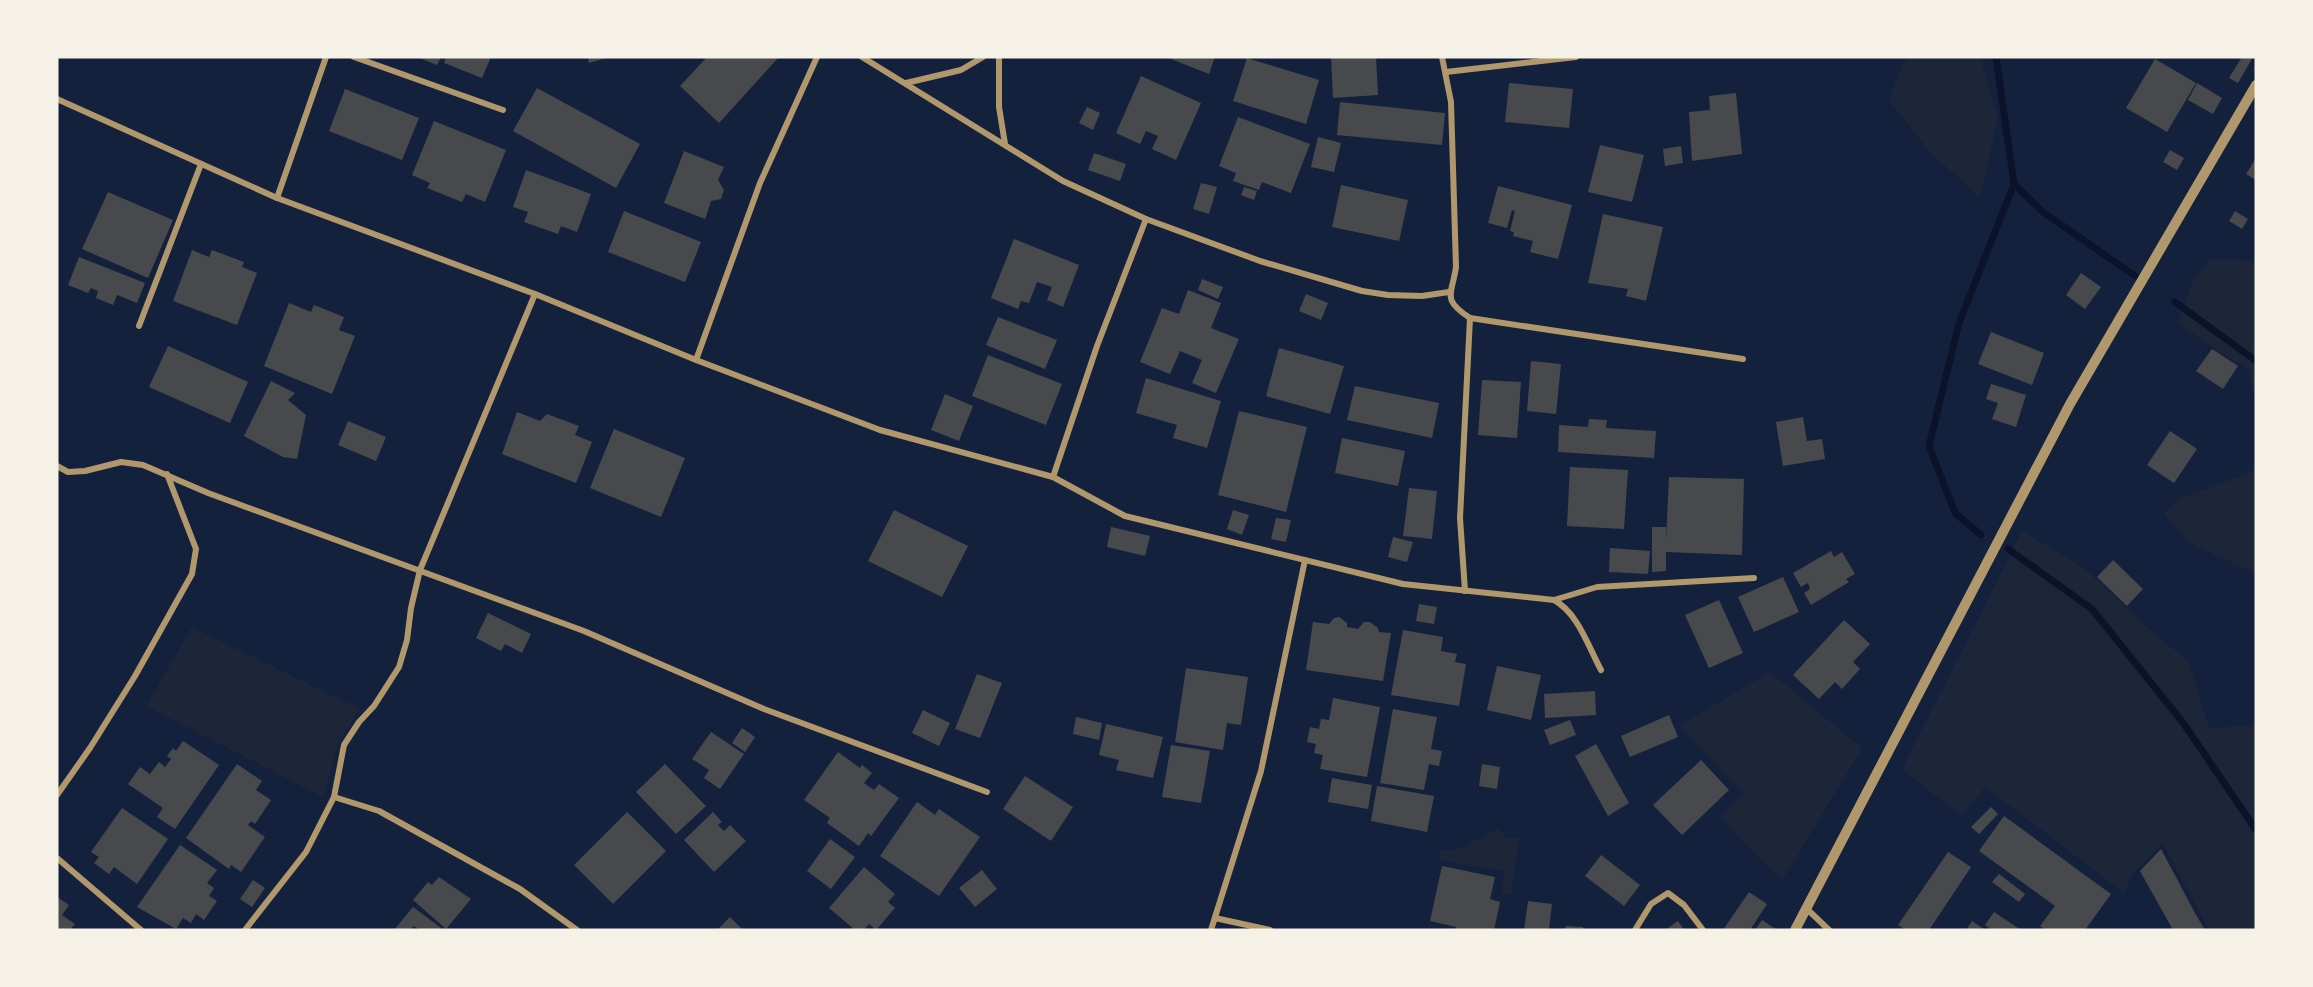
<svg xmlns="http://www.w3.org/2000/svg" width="2313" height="987" viewBox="0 0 2313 987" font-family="'Fira Sans Condensed',sans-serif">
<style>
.green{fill:#1d2539}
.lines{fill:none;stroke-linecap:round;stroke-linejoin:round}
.stream{stroke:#0b132b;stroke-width:7}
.building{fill:#48494c}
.minor{stroke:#b1986c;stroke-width:6}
.tertiary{stroke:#b1986c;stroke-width:10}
</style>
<rect width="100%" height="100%" fill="#14213d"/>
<g class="green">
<path d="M1907,57H1980L1998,118L1980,197L1930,152L1888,99Z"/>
<path d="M2209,259L2248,260L2256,266V400L2248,370L2178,324L2192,282Z"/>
<path d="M2256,470V574L2190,543L2164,514L2179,499Z"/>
<path d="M2022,531L2084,568L2147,627L2189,662L2209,729L2256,724V930H2209L2163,844L2134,872L2124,893L1985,787L1962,816L1902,769Z"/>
<path d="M192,627L360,709L339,742L323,797L146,706Z"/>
<path d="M1770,672L1862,748L1782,881L1720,817L1744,793L1679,726Z"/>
<path d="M1499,829L1507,838H1519L1511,895L1502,893L1504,871L1440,860L1441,850L1455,851Z"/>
</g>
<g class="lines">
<g class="stream">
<path d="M1996,57L2014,184L2043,212L2135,276"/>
<path d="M2175,302L2256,361"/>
<path d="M1981,535L1955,513L1929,446L1959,323L2014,184"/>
<path d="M2008,549L2092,609L2184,724L2256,830"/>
</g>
</g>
<g class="building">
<path d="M417,57H441L437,65Z"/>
<path d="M446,57H491L482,78L444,63Z"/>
<path d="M588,57H606V58L589,63Z"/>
<path d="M707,57H776L778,58L719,123L680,86Z"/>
<path d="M1166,57H1215L1209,74Z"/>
<path d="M1331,57H1376L1378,95L1333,98Z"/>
<path d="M2242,57H2253L2238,83L2229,78Z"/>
<path d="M1247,58L1319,80L1306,124L1233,101Z"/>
<path d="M2155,59L2196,83L2167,132L2126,108Z"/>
<path d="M1141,76L1201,103L1176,160L1152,149L1158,136L1146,131L1140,144L1116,133Z"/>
<path d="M1509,83L1573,89L1569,128L1505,122Z"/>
<path d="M2197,83L2222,98L2213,114L2188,100Z"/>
<path d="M537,88L640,144L616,188L513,131Z"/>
<path d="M345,89L419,118L402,160L329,131Z"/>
<path d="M1736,93L1742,154L1692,161L1689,112L1710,110L1709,96Z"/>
<path d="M1340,102L1445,113L1442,145L1337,135Z"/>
<path d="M1087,107L1100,113L1093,130L1079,123Z"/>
<path d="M1238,117L1310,144L1291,193L1262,182L1259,190L1233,181L1236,173L1219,166Z"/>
<path d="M434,121L506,150L485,202L466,194L462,202L427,188L430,183L412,175Z"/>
<path d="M1318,137L1341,143L1334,172L1311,167Z"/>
<path d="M1600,145L1644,155L1632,202L1588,192Z"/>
<path d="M1681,146L1683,163L1665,166L1663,149Z"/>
<path d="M2170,150L2184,158L2177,170L2163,162Z"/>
<path d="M684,151L724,167L718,180L724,190L721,199L711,201L705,219L664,203Z"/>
<path d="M1094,153L1126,164L1120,181L1088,170Z"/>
<path d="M2256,158V180L2246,174Z"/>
<path d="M526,170L591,194L577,232L561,226L558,234L524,222L528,212L513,207Z"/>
<path d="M1201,183L1217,187L1209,214L1193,209Z"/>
<path d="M1341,185L1408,200L1399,241L1332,227Z"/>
<path d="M1498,186L1572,205L1558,259L1530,252L1533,241L1513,236L1514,232L1510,231L1515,211L1512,210L1507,228L1488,223Z"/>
<path d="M1244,187L1257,191L1254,200L1241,195Z"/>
<path d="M108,192L173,220L148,278L82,249Z"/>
<path d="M624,211L701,242L685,282L608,252Z"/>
<path d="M2235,211L2248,219L2242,229L2229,221Z"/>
<path d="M1603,214L1663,227L1646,301L1626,296L1628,289L1588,283Z"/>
<path d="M1014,239L1079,265L1063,307L1047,300L1052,287L1037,282L1029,303L1021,301L1018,309L991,298Z"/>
<path d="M192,250L209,257L212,250L244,262L242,267L257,273L237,325L173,301Z"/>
<path d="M79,257L145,283L137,303L117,295L113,305L96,298L98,291L91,288L88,293L68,285Z"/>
<path d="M2081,273L2101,287L2085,309L2066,295Z"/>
<path d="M1202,279L1223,287L1218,299L1198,290Z"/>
<path d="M1188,290L1221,303L1211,328L1239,339L1216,393L1192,383L1202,360L1180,351L1170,374L1140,362L1162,308L1179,314Z"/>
<path d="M1306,294L1328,303L1321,320L1299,311Z"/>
<path d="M289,303L311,312L314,305L344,317L339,330L355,336L332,394L264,366Z"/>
<path d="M998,317L1057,340L1045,369L986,345Z"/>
<path d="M1991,332L2044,353L2032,385L1978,364Z"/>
<path d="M168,346L248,382L230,423L149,387Z"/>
<path d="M1279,348L1344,366L1330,414L1266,396Z"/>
<path d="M2212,349L2238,366L2223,389L2196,371Z"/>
<path d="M988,355L1062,384L1046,425L972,396Z"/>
<path d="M1531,361L1561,364L1556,414L1527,411Z"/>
<path d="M1146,378L1221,401L1207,448L1173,438L1177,425L1136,413Z"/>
<path d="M1482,380L1521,382L1517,438L1478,435Z"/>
<path d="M271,381L295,393L288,400L306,415L297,459L283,457L244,436Z"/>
<path d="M1991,384L2026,395L2016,427L1992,419L1998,403L1986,399Z"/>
<path d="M1355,386L1439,403L1432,438L1347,420Z"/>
<path d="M945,394L973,406L959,441L931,430Z"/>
<path d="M1239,411L1307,427L1286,512L1218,495Z"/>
<path d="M517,412L540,421L547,414L579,426L575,435L592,442L576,483L502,454Z"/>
<path d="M1803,417L1807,441L1822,439L1825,459L1783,466L1776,422Z"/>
<path d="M1589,419L1607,420L1606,428L1656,431L1654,458L1558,452L1559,425L1588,427Z"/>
<path d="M348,421L386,437L376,461L338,445Z"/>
<path d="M614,429L685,458L661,517L590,488Z"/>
<path d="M2170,431L2197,449L2174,483L2147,465Z"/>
<path d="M1342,438L1405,451L1398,486L1335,473Z"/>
<path d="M1570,467L1628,470L1624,529L1567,526Z"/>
<path d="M1669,477L1744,479L1742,555L1666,552V571L1652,572V527H1666V540Z"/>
<path d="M1409,488L1437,491L1432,539L1403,536Z"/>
<path d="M894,510L968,546L942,597L868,561Z"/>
<path d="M1233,510L1249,515L1242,535L1227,529Z"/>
<path d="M1276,518L1291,520L1286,542L1271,539Z"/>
<path d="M1111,527L1150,536L1145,556L1107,547Z"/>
<path d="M1393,537L1413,542L1407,562L1388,557Z"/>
<path d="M1610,548L1650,551L1648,574L1609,572Z"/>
<path d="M1831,551L1834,557L1842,552L1855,574L1846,579L1849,582L1811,605L1804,593L1810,589L1808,583L1801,587L1793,573Z"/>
<path d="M2113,560L2143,589L2127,606L2097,577Z"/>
<path d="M1783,577L1799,612L1754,632L1738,597Z"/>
<path d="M1719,600L1743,653L1709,668L1685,615Z"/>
<path d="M1419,604L1437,607L1434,624L1416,621Z"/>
<path d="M488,613L531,634L522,653L505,644L501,651L476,638Z"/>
<path d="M1339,617L1347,623V627L1358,629L1364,622H1370L1378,628L1379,632L1391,633L1383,681L1306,670L1313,622L1329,624L1334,618Z"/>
<path d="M1844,620L1870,644L1853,662L1860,669L1842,689L1835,682L1819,699L1793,675Z"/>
<path d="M1403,630L1443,637L1441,651L1457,654L1455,662L1466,664L1459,706L1391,695Z"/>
<path d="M1497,666L1541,675L1531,720L1487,710Z"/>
<path d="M1186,668L1248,677L1241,725L1227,723L1223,750L1175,742Z"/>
<path d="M977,674L1002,683L980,738L955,729Z"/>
<path d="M1595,691L1596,715L1545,718L1544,694Z"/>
<path d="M1333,698L1380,707L1367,777L1320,769L1323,755L1314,753L1316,744L1307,742L1310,727L1319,729L1321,719L1329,720Z"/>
<path d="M1393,709L1437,717L1431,749L1442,751L1439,766L1429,764L1424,790L1380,783Z"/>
<path d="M923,710L950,723L939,746L912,733Z"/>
<path d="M1669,715L1678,737L1630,757L1621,736Z"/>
<path d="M1076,717L1102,723L1099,740L1073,734Z"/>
<path d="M1570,720L1576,735L1550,745L1544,730Z"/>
<path d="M1106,724L1163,737L1153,778L1116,770L1119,760L1099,755Z"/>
<path d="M742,728L755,737L745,752L732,743Z"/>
<path d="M711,732L744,754L720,789L704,778L709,770L692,759Z"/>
<path d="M183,741L219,765L175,829L157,817L163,808L128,784L140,767L150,774L159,762L165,767L171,759L167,756L173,748L176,751Z"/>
<path d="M1596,744L1629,803L1608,816L1575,756Z"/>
<path d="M1171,745L1210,751L1201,803L1162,797Z"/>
<path d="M838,752L860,768L862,765L872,773L864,783L874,790L879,784L899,798L871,836L868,833L859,846L827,823L830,818L804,800Z"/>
<path d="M1701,760L1729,790L1682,835L1653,805Z"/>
<path d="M237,764L262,781L256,790L271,800L255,824L251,821L248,825L265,837L241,872L231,865L229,869L186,838Z"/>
<path d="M665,764L706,806L676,834L636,792Z"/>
<path d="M1482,764L1500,767L1497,789L1479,786Z"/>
<path d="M1025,776L1073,807L1051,841L1003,809Z"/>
<path d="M1332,778L1372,785L1368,809L1328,802Z"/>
<path d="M1377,786L1434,796L1427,832L1371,821Z"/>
<path d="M917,802L935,815L939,809L980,837L939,896L880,856Z"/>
<path d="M1991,807L1998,814L1979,834L1971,827Z"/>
<path d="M122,808L168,839L137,884L114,867L109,874L94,863L99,857L91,852Z"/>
<path d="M627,812L666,851L613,904L574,865Z"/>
<path d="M713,812L722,822L718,825L724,831L730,825L746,841L714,872L684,840Z"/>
<path d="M2004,816L2111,894L2085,930H2046L2040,926L2055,906L1979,851Z"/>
<path d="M830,839L855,857L831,889L807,871Z"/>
<path d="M180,845L217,870L207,883L214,888L209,896L217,901L204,920L196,914L191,923L183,918L176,929L137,907Z"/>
<path d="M2161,849L2196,915L2205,930H2173L2140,871Z"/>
<path d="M1948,852L1971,867L1929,930H1906L1898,925Z"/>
<path d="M1601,855L1640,885L1624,906L1585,876Z"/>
<path d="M1442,866L1495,877L1490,899L1500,902L1494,930H1455L1456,927L1430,921Z"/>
<path d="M864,867L895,894L888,902L895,908L876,930L869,924L864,930H855L829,908Z"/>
<path d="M982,870L997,889L975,907L959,888Z"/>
<path d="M1999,874L2025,894L2019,902L1992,882Z"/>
<path d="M439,877L471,899L446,929L413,900L428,882L432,885Z"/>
<path d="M253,880L265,888L252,907L240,899Z"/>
<path d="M1749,892L1767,904L1750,930H1723Z"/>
<path d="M57,897L69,905L62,915L75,924L70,930H57Z"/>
<path d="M1528,901L1552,904L1549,930H1524Z"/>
<path d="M413,907L441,928L439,930H420L414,926L410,930H394Z"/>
<path d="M1994,912L2021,930H1992L1985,925Z"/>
<path d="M730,917L743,930H717Z"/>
<path d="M1762,920L1777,930H1755Z"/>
<path d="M1678,921L1684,930H1665Z"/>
<path d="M1972,921L1985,930H1966Z"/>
<path d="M1566,926L1583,927V930H1565Z"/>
</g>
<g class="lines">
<g class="minor">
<path d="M354,57L503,110"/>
<path d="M862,57L1063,181L1146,219L1260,261L1362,291L1388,295L1422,296L1449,292"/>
<path d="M999,57V107L1005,144"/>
<path d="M1442,57L1451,102L1456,267C1452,295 1441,299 1470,318L1743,359"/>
<path d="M1446,72L1576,57"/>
<path d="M906,83L961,70L983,57"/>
<path d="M57,99L277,198L535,294L696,360L880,430L1053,477L1125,516L1403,584L1554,600C1578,613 1588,646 1601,670"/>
<path d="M277,198L326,57"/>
<path d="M139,326L201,164"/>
<path d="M696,360L760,183L817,57"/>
<path d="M57,466L68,472L85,471L121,462L143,465L208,493L584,631L764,709L987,792"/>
<path d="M1053,477L1097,346L1146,219"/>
<path d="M1465,591L1460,518L1470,318"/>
<path d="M1554,600L1597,587L1754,578"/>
<path d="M57,795L90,748L135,676L192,574L196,549L167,474"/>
<path d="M334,797L379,811L520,889L577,930"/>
<path d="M57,858L141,930"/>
<path d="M1806,908L1829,930"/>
<path d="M1215,918L1270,930"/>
<path d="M245,930L306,852L334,797L344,745L359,722L374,706L399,667L407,640L411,608L420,570L535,294"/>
<path d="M1211,930L1261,771L1305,560"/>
<path d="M1635,930L1651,904L1668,893L1684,905L1703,930"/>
</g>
<path class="tertiary" d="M1795,930L2070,404L2256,85"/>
</g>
<rect width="2313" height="987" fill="none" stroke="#f6f1e7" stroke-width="117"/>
</svg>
